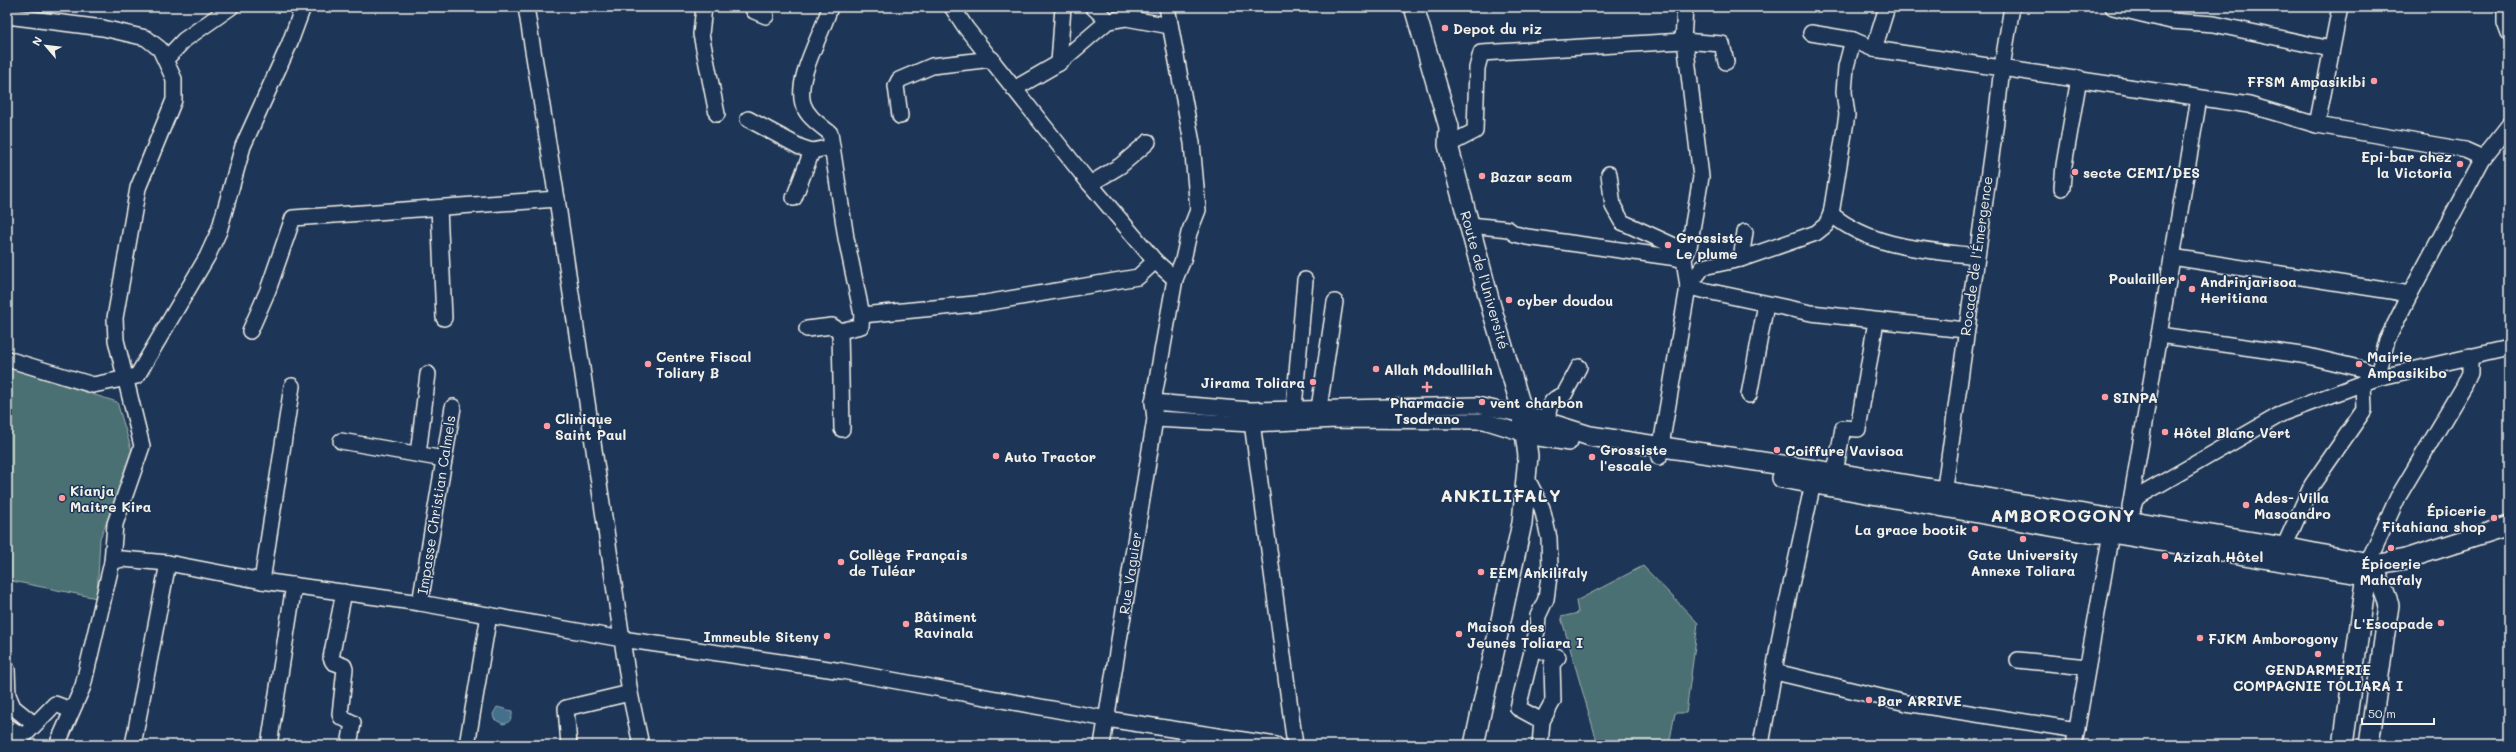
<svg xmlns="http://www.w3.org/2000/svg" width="2516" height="752" viewBox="0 0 2516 752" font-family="Mali,sans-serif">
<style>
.green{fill:#4b7073;stroke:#a0b0ae}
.water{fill:#45708b;stroke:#8ba4b0}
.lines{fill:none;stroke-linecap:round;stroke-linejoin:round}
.minor-casing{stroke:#f4f1e8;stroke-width:18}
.major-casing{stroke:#f4f1e8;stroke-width:22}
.minor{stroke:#1d3557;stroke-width:15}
.major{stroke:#1d3557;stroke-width:19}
.poi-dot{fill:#ff9aa2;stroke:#1d3557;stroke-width:1.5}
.labels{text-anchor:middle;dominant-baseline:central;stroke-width:3;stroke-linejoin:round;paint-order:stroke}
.poi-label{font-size:14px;font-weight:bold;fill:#f4f1e8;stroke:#1d3557;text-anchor:start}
.street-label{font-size:14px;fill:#f4f1e8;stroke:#1d3557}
.district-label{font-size:18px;font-weight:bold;letter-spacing:1px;fill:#f4f1e8;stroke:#1d3557}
</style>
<rect width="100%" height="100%" fill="#1d3557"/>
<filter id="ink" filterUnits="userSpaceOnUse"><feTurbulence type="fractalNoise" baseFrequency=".025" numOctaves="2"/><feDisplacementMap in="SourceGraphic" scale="8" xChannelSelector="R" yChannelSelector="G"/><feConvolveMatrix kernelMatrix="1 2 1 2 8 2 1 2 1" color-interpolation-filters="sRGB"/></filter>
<g filter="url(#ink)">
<g class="green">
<path d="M7,367L117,402L134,458L100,538L97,598L7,580Z"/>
<path d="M1643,566L1698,623L1686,713H1675L1669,745H1598L1561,617L1578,613L1576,601Z"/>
</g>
<path class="water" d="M497,707L512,711C513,718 510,723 503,724L494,719L493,714Z"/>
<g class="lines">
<defs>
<g id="minor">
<path d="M526,7L557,199L630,693L641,745"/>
<path d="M704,7L701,34L717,114"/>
<path d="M752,7L754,11L766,16"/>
<path d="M952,7L966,28L1090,184L1155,261L1175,279"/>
<path d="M1093,7L1108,21"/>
<path d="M2113,7L2171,21L2214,24L2331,49"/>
<path d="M2505,7V23L2509,34"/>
<path d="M7,16L103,28L146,38L160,49L174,79V100L138,188L115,318L116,340L142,446L115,524L112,562L83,686L57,745"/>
<path d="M1811,33L1853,40L1874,49L2249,105L2317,125L2465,150L2483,158"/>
<path d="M1683,41L1685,7"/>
<path d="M1874,49L1887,7"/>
<path d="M166,59L184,40L231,7"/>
<path d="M1059,63L1063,7"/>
<path d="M1014,89L1059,63L1108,21L1126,18L1170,26"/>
<path d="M900,116L896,86L899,80L932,66L992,59"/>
<path d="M748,119L800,147L812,151L832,147"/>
<path d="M2317,125L2340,7"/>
<path d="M1448,145L1475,131L1477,68L1481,53L1683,41L1722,44L1726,62"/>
<path d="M1609,174L1613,206L1622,222L1679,248L1677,258"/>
<path d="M1090,184L1120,166L1148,142"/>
<path d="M2062,188L2064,165L2079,78"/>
<path d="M794,198L812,151"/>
<path d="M439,208L444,318"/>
<path d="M1831,214C1872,248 1925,250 1976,256"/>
<path d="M1470,225L1508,229L1515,234L1527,237L1684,259"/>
<path d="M2172,257L2410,294"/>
<path d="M1741,259L1745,232"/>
<path d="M1688,287L1703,267L1741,259L1816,233L1826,225L1831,214L1847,115L1844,92L1846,67L1853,40"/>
<path d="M1688,287L1811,313L1965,330"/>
<path d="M862,315L985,303L1138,277L1155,261"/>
<path d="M807,329L832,326L840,331L861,326L862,315L846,238L830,133C820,125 807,117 803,104C795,77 823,33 830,7"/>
<path d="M250,331L268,290L293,218L557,199"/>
<path d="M840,331L842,429"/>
<path d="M2159,335L2308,356L2363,369L2377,378L2387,340L2410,294L2483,158L2509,125"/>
<path d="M7,359L93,385L137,376L207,257L219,231L243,146L289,45L303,7"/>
<path d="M1749,395L1766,304"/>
<path d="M1153,402L1250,410L1477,405L1523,415"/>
<path d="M1294,408L1305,280"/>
<path d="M1319,408L1335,302"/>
<path d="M1251,415L1295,745"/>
<path d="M1155,419L1252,424L1336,420L1484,421L1526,434"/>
<path d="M1547,424C1549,408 1547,400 1564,395L1579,367"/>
<path d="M341,441L444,459"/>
<path d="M418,454L428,374"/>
<path d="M1659,457L1688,287L1684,259L1689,247L1701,177L1685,41"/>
<path d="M1835,473L1843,428L1858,429L1876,321"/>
<path d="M1527,479L1542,508L1549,538L1550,569L1546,599L1538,616L1537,631L1518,708L1542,721"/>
<path d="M1943,501L1996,121L2002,67L2012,7"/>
<path d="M2130,507L2199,98"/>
<path d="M2284,547L2312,485L2364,410L2363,383"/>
<path d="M112,562L122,559L168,563L262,581L420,603L622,639L842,671L1107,719L1276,745"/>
<path d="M2368,562L2398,497L2464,386L2470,373V356"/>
<path d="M262,581L292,386"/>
<path d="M344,592L331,658L333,662L344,666L345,669L340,714L341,717L353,723L349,745"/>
<path d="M420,603L453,407"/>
<path d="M1533,647L1558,657L1552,664L1553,701L1542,721L1540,745"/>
<path d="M2018,660L2087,667"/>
<path d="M7,669L8,695L13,707L34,724"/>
<path d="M1775,672L1906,703L2077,730"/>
<path d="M7,726L23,736"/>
<path d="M15,745L55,704L71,710"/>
<path d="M133,745L168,563"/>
<path d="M269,745L294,585"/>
<path d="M467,745L489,615"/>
<path d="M569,745L566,708L630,693"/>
<path d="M1102,745L1155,419L1153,402L1175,279L1183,260L1189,233L1198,210L1192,143L1167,7"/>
<path d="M1761,745L1781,631L1813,483"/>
<path d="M2074,745L2111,533L2128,522L2136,498L2283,413L2377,378L2509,348"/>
</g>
<g id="major">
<path d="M1414,7L1449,127L1448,145L1492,310L1522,410L1528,456L1522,523L1474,745"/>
<path d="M1523,415L1590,436L1835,473L2284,547L2374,565L2406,559L2509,526"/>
<path d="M1526,434L1568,441"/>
<path d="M1782,478L2090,533H2111L2359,574"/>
<path d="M2343,745L2367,575L2374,565"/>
<path d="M2369,745L2389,605L2374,565"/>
</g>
</defs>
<use href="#minor" class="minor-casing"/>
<use href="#major" class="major-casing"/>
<use href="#minor" class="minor"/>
<use href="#major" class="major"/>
</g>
</g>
<g class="poi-dot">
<circle cx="1445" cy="28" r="4"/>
<circle cx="2374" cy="81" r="4"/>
<circle cx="2460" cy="164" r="4"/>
<circle cx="2075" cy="172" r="4"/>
<circle cx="1482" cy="176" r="4"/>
<circle cx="1668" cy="245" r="4"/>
<circle cx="2183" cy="278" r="4"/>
<circle cx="2192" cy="289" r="4"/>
<circle cx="1509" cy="300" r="4"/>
<circle cx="648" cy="364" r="4"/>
<circle cx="2359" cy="364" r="4"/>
<circle cx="1376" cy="369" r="4"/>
<circle cx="1313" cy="382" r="4"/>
<path d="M1425 381h4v4h4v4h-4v4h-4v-4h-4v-4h4z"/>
<circle cx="2105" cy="397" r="4"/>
<circle cx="1482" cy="402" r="4"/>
<circle cx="547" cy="426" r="4"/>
<circle cx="2165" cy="432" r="4"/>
<circle cx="1777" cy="450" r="4"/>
<circle cx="996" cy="456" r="4"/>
<circle cx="1592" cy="457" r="4"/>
<circle cx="62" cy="498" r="4"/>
<circle cx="2246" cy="505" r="4"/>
<circle cx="2494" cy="518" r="4"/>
<circle cx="1975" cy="529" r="4"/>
<circle cx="2023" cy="539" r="4"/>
<circle cx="2391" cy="548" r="4"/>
<circle cx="2165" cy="556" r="4"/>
<circle cx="841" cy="562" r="4"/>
<circle cx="1481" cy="572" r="4"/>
<circle cx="2441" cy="623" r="4"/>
<circle cx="906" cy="624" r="4"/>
<circle cx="1459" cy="634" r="4"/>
<circle cx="827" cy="636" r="4"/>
<circle cx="2200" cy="638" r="4"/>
<circle cx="2318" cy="654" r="4"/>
<circle cx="1869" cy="700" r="4"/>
</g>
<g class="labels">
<g class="poi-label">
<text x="1453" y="28">Depot du riz</text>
<text x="2366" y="81" text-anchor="end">FFSM Ampasikibi</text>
<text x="2452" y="156" text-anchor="end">Epi-bar chez<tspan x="2452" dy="16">la Victoria</tspan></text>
<text x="2083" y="172">secte CEMI/DES</text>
<text x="1490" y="176">Bazar scam</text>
<text x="1676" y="237">Grossiste<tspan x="1676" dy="16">Le plume</tspan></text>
<text x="2175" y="278" text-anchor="end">Poulailler</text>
<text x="2200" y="281">Andrinjarisoa<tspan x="2200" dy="16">Heritiana</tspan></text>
<text x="1517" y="300">cyber doudou</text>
<text x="656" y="356">Centre Fiscal<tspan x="656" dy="16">Toliary B</tspan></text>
<text x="2367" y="356">Mairie<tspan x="2367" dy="16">Ampasikibo</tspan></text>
<text x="1384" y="369">Allah Mdoullilah</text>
<text x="1305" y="382" text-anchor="end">Jirama Toliara</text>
<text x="2113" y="397">SINPA</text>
<text x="1427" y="402" text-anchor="middle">Pharmacie<tspan x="1427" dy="16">Tsodrano</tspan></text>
<text x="1490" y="402">vent charbon</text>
<text x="555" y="418">Clinique<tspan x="555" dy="16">Saint Paul</tspan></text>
<text x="2173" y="432">Hôtel Blanc Vert</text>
<text x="1600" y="449">Grossiste<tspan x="1600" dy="16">l'escale</tspan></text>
<text x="1785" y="450">Coiffure Vavisoa</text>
<text x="1004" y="456">Auto Tractor</text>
<text x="70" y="490">Kianja<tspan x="70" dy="16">Maitre Kira</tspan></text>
<text x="2254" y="497">Ades- Villa<tspan x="2254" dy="16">Masoandro</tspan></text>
<text x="2486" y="510" text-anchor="end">Épicerie<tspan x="2486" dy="16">Fitahiana shop</tspan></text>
<text x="1967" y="529" text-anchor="end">La grace bootik</text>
<text x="849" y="554">Collège Français<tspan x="849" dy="16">de Tuléar</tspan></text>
<text x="2023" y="554" text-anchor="middle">Gate University<tspan x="2023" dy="16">Annexe Toliara</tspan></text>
<text x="2173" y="556">Azizah Hôtel</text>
<text x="2391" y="563" text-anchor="middle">Épicerie<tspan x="2391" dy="16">Mahafaly</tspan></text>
<text x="1489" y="572">EEM Ankilifaly</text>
<text x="914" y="616">Bâtiment<tspan x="914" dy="16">Ravinala</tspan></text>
<text x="2433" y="623" text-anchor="end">L'Escapade</text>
<text x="1467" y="626">Maison des<tspan x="1467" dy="16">Jeunes Toliara I</tspan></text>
<text x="819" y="636" text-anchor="end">Immeuble Siteny</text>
<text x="2208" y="638">FJKM Amborogony</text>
<text x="2318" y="669" text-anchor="middle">GENDARMERIE<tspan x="2318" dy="16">COMPAGNIE TOLIARA I</tspan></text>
<text x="1877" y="700">Bar ARRIVE</text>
</g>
<g class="street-label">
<text transform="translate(1976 256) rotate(-82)">Rocade de l'Émergence</text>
<text transform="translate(1485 280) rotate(74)">Route de l'Université</text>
<text transform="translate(436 505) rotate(-81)">Impasse Christian Calmels</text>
<text transform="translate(1130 573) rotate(-81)">Rue Vaguier</text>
</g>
<g class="district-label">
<text x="1501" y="495">ANKILIFALY</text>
<text x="2063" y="515">AMBOROGONY</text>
</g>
</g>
<rect width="2516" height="752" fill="none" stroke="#1d3557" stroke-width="24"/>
<rect x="12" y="12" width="2492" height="728" fill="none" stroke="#f4f1e8" stroke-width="1.5" filter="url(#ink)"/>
<g transform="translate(46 46) rotate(298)" stroke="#1d3557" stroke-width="3" paint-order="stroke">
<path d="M0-3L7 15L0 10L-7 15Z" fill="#f4f1e8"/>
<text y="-6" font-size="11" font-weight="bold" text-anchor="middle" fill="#f4f1e8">N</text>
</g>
<path d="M2362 718v6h72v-6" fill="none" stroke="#f4f1e8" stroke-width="2"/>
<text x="2368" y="718" font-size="12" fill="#f4f1e8" stroke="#1d3557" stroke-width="3" paint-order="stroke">50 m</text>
</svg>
